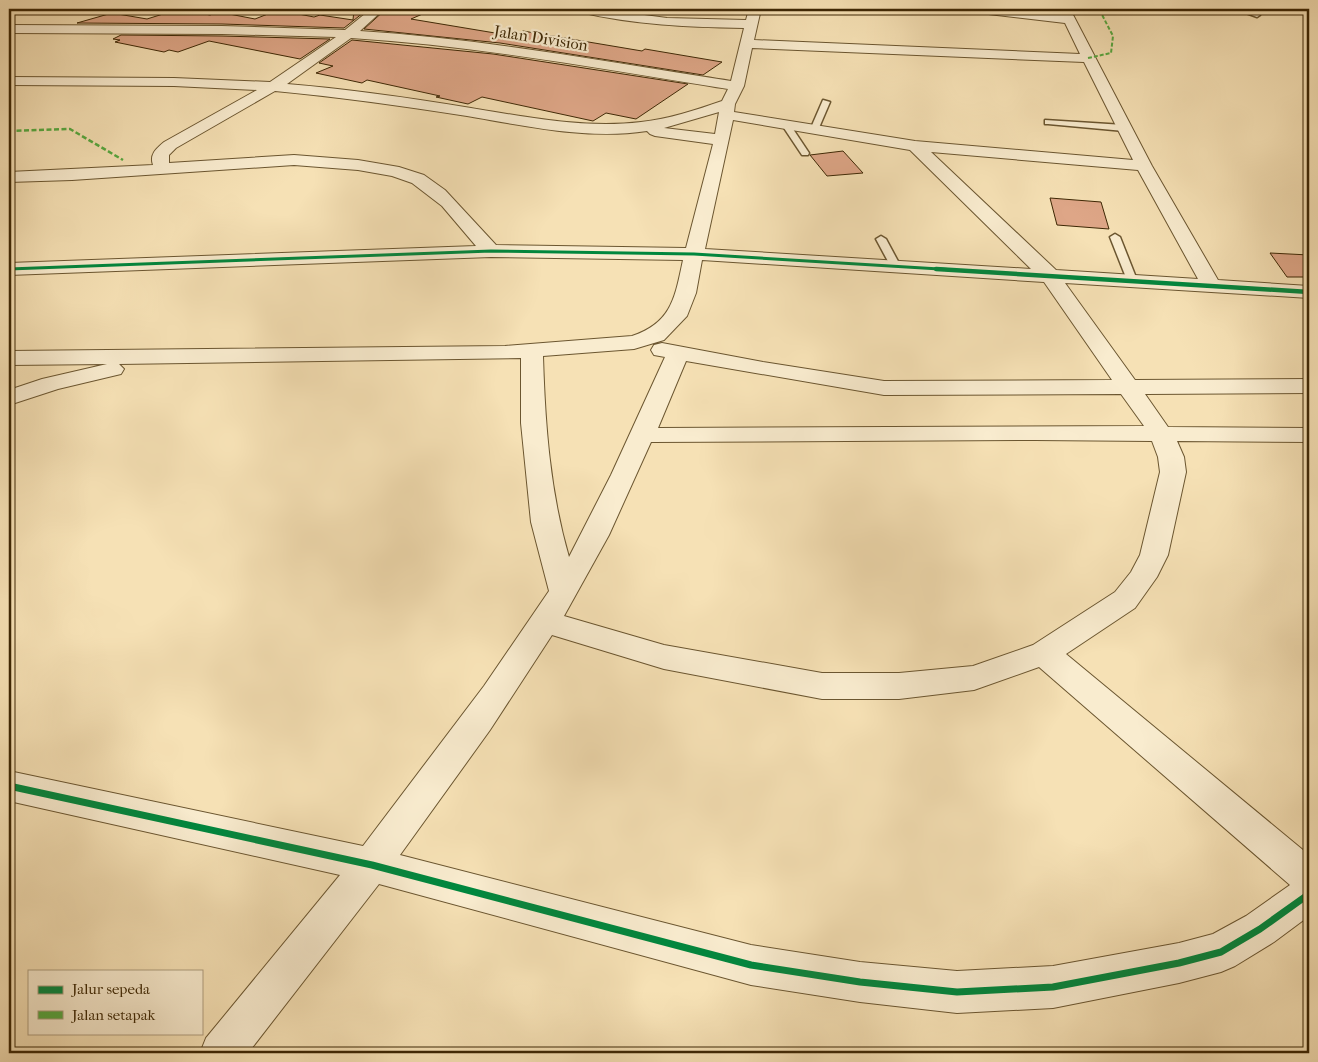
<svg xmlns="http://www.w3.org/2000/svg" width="1318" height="1062" viewBox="0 0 1318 1062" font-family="'IM FELL French Canon',serif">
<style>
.building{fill:#dea687;stroke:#3d2704}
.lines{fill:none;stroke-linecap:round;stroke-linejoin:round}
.service-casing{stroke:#6b5630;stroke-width:3}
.minor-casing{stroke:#6b5630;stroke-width:2}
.service{fill:#f9eccf;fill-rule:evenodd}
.minor{fill:#f9eccf;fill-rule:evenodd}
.quiet-far1{stroke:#55aa40;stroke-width:2;stroke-dasharray:4 2;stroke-linecap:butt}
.quiet{stroke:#55aa40;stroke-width:2.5;stroke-dasharray:5 2.5;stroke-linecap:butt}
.cycleway-far2-casing{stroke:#f9eccf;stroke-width:5}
.cycleway-far1-casing{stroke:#f9eccf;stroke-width:7}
.cycleway-casing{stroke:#f9eccf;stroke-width:10}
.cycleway-far2{stroke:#00873e;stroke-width:3}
.cycleway-far1{stroke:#00873e;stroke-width:4.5}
.cycleway{stroke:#00873e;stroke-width:7}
.labels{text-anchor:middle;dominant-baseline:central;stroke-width:4.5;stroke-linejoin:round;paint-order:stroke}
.far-street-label{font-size:16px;fill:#3d2704;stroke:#f9eccf}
</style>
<rect width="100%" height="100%" fill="#f6e1b5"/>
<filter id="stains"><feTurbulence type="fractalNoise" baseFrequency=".004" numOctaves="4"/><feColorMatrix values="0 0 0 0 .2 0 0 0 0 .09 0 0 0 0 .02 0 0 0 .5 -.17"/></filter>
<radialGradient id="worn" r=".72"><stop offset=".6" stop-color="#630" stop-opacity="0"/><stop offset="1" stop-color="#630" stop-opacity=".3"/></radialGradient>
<g class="building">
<path d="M179,9L210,15L219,12L255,19L278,10L314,17L320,15L353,20L354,9H368L344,28L222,24L77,23L112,13L147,19Z"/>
<path d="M386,9H434L411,19L513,36L523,31L642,51L645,49L722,62L703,75L500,43L364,29Z"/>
<path d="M121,35L222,36L330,39L300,59L209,41L178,52L169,50L164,52L115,42L120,40L113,39Z"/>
<path d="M352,40L493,54L688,84L636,119L606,113L593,121L482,97L468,104L436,97L440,96L367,80L362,83L316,73L333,66L319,63Z"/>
<path d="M843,151L863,173L827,176L810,155Z"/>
<path d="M1050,198L1101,202L1109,229L1057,225Z"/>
<path d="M1270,253L1309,255V277H1287Z"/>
</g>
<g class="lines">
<defs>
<g id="service">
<path d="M1235,9H1244L1260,15L1257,17Z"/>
<path d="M823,100L830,102L818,130L811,132L810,130Z"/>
<path d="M1045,120L1124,125L1128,128L1124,131L1048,124H1045Z"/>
<path d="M783,123H789L809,153L808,155H802L782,125Z"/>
<path d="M1115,234L1120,237L1137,280L1136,282L1132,283L1127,280L1110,237Z"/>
<path d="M881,236L886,239L900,265L899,267L895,268L890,265L876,239Z"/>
</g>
<g id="minor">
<path d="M371,9H384L360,31C485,39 608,62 731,81L744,28C689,27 634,25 580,12L578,9H599L667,18L746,20L749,9H761L754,40L1080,54L1065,23L980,13L974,9H1007L1061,15L1058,9H1070L1152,166L1218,280L1309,286V298L1065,283L1135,380L1309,379V393L1145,394L1168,427L1309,428V442L1177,441L1184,457L1186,472L1168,555L1157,577L1135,608L1066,654L1309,855V916L1274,942L1235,966L1221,972L1179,983L1053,1008L957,1013L860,1002L751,985L379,884L248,1053H200L206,1038L340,875L9,801V771L363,846L484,686L549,591L531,522L521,423V358L119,364L124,369L121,374L58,389L9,405V390L42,379L107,364L9,365V351L505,346L632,336C672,323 675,297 683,260L491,257L9,275V263L476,246L442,206L412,183L392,176L358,170L294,165L72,180L9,182V172L153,165C149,154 157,148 164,142L257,90L174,86L9,85V77L174,78L270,82L336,37L222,34L9,33V25L222,26L345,30ZM351,38C478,46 603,69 728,89L722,101C696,110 669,119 641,122C585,129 527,117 471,108C410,98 349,89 287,84ZM752,48L1084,62L1133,160L915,141L734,112L735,104L744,86ZM275,91C339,97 403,106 467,116C526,126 588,140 647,131L650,134L655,136L713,144L686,248L496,245L445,190L424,175L399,167L358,160L294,155L169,163V155L176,148ZM719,112L715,134L664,128ZM733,120L910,150L1031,269L705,249ZM931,152L1138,170L1198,279L1056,270ZM702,260L1044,282L1112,380L884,381L763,362L662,343L654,345L651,350L654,355L665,357L611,475L569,557C550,492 545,424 543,356L634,349L664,340L687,316L696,293ZM686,361L884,395L1121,394L1144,426L658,428ZM1035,440L1152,441L1158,457L1160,472L1140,555L1131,572L1115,592L1033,645L973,666L899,673H822L664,645L564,616L609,535L651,442ZM552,635L664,669L822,699H899L974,690L1039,667L1290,885L1246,916L1213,934L1179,943L1053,966L957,971L860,962L751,945L400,855L490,730Z"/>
<path d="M1298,9H1309V14L1300,12Z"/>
</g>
</defs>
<use href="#service" class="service-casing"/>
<use href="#minor" class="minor-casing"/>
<use href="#service" class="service"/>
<use href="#minor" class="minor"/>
<path class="quiet-far1" d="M1088,58L1111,53L1113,36L1099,9"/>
<path class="quiet" d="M9,131L70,129L123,160"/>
<defs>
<path id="cycleway-far2" d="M9,269L491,251L694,254L956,270"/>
<path id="cycleway-far1" d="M936,269L1309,292"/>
<path id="cycleway" d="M9,786L372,865L751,965L860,982L957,992L1053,987L1179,963L1221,952L1260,929L1309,894"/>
</defs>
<use href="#cycleway-far2" class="cycleway-far2-casing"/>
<use href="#cycleway-far1" class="cycleway-far1-casing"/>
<use href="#cycleway" class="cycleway-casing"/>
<use href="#cycleway-far2" class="cycleway-far2"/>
<use href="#cycleway-far1" class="cycleway-far1"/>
<use href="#cycleway" class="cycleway"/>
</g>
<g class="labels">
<g class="far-street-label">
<text transform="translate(541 38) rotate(9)">Jalan Division</text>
</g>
</g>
<rect width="1318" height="1062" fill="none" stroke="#f6e1b5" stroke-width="30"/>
<rect x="10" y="10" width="1298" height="1042" fill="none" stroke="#3d2704" stroke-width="2.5"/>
<rect x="15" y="15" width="1288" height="1032" fill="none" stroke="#3d2704"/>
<rect x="28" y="970" width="175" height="65" fill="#f9eccf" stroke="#ae9d7e"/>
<rect x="38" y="986" width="25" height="8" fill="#00873e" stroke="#ae9d7e"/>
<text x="72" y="994" font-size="15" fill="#3d2704">Jalur sepeda</text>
<rect x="38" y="1011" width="25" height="8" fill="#55aa40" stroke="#ae9d7e"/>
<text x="72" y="1020" font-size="15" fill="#3d2704">Jalan setapak</text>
<rect width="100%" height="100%" filter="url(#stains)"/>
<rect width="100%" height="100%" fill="url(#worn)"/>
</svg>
